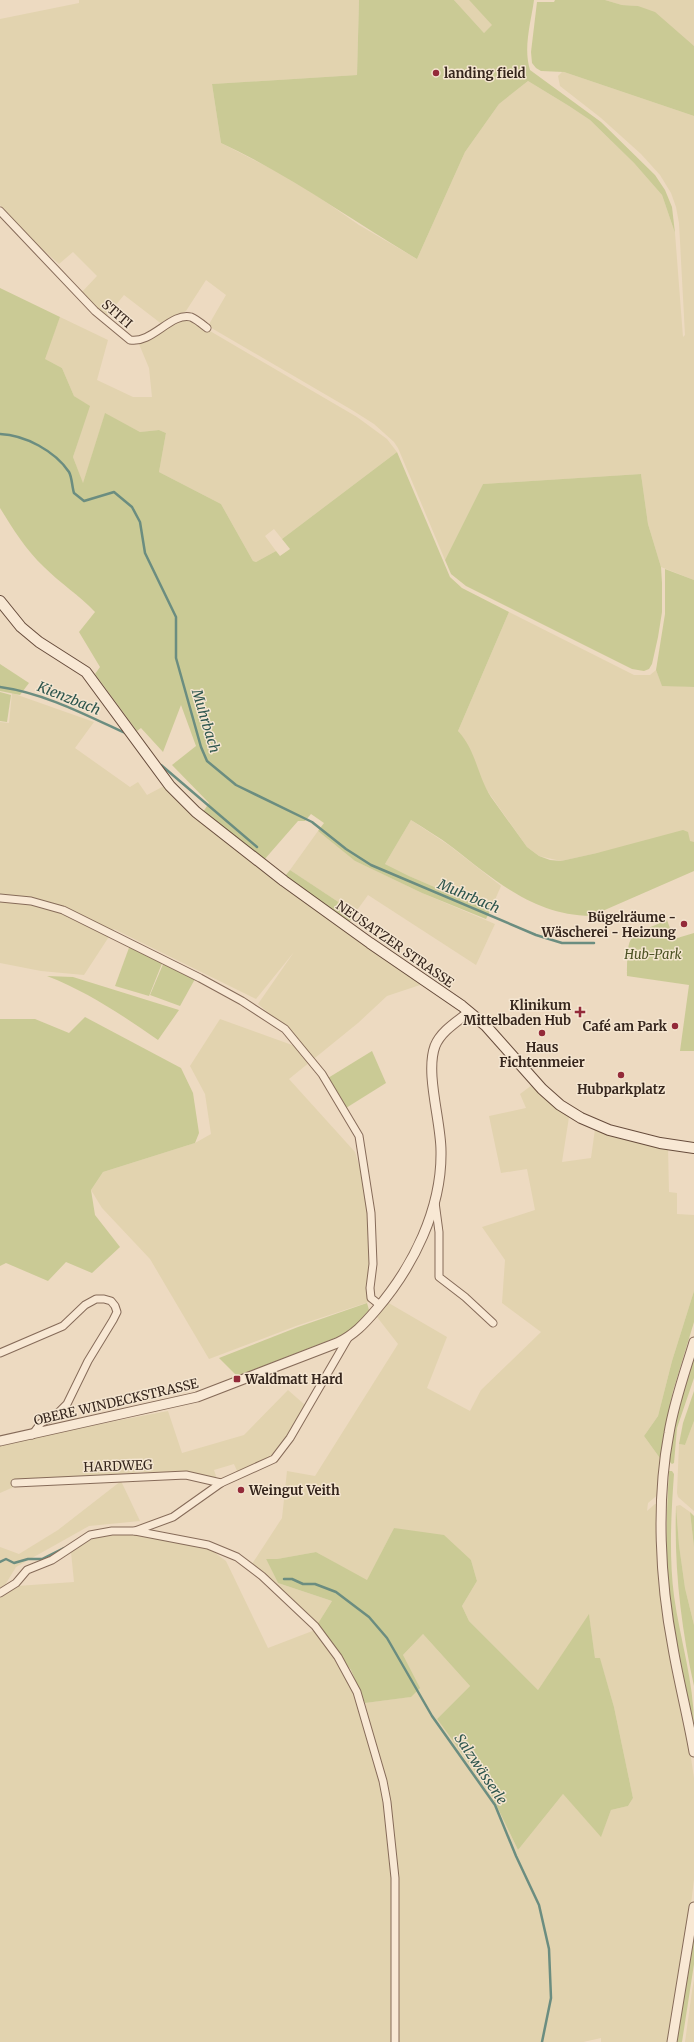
<svg xmlns="http://www.w3.org/2000/svg" width="694" height="2042" viewBox="0 0 694 2042" font-family="Merriweather,serif">
<style>
.farmland{fill:#e2d3af}
.green{fill:#caca95}
.lines{fill:none;stroke-linecap:round;stroke-linejoin:round}
.stream{stroke:#6b8d80;stroke-width:2.5}
.minor-casing{stroke:#866b59;stroke-width:9}
.tertiary-casing{stroke:#866b59;stroke-width:11}
.secondary-casing{stroke:#674c3c;stroke-width:12}
.minor{stroke:#f8e8d4;stroke-width:7}
.tertiary{stroke:#f8e8d4;stroke-width:9}
.secondary{stroke:#f8e8d4;stroke-width:10}
.poi-dot{fill:#932a39;stroke:#f4e5d0;stroke-width:1.5}
.labels{text-anchor:middle;dominant-baseline:central;stroke-width:3;stroke-linejoin:round;paint-order:stroke}
.poi-label{font-size:13px;font-weight:bold;fill:#36261d;stroke:#f4e5d0;text-anchor:start}
.street-label{font-size:13px;fill:#36261d;stroke:#f4e5d0}
.park-label{font-size:13px;font-style:italic;fill:#4c5224;stroke:#f4e5d0}
.water-label{font-size:14px;font-style:italic;fill:#2d554d;stroke:#f4e5d0}
</style>
<rect width="100%" height="100%" fill="#eddac1"/>
<g class="farmland">
<path d="M79,0H359L357,75L212,84L221,143L297,182L359,225L417,259L465,152L499,104L528,81L569,106L590,120L634,163L662,195L675,233L683,337L685,335L679,223L676,207L671,193L660,175L641,154L601,118L560,86L558,76L562,72H564L694,116V580L661,567L648,524L641,474L483,484L445,560L398,448L394,442L374,424L352,410L208,326L226,295L206,280L186,311L163,325L124,295L106,317L81,293L97,276L73,252L59,264L24,233L0,205V19L79,3Z"/>
<path d="M454,0H469L493,25L484,33Z"/>
<path d="M605,0H694V46L638,6L622,5Z"/>
<path d="M60,317L108,340L97,380L133,397H152L149,368L139,344L182,320L193,321L357,417L387,439L397,452L282,539L274,529L265,536L276,551L256,562L253,561L221,504L159,472L166,433L159,430L140,432L105,414L83,484L73,457L89,406L74,396L62,368L44,359Z"/>
<path d="M509,612L634,675H650L656,670L662,685L694,687V842L597,853L561,861L539,856L527,847L486,789L458,731Z"/>
<path d="M12,693L94,722L75,748L130,787L138,782L147,795L164,786L423,984L387,996L358,1023L289,1079L355,1152L366,1188L372,1301L296,1326L209,1359L150,1259L102,1208L91,1190L103,1172L195,1143L211,1134L205,1094L190,1066L220,1019L292,1045L297,1040L288,1029L258,1004L294,952L256,999L114,929L84,975L41,971L0,963V722L9,723Z"/>
<path d="M411,820L450,846L501,886L490,911L409,876L385,864Z"/>
<path d="M318,831L355,861L422,893L495,924L476,965L368,895L355,913L290,870Z"/>
<path d="M532,1085L569,1117L562,1162L591,1158L595,1129L668,1147L669,1192L677,1193V1214L694,1215V1291L672,1361L658,1416L644,1436L662,1461L660,1493L648,1503L647,1511L655,1504H660L659,1551L661,1601L686,1725L694,1778V1879L689,1921L669,2042H601V2038L583,2042H398L399,1995L397,1871L390,1801L365,1703L410,1697L403,1655L423,1634L470,1686L437,1719L489,1790L518,1850L563,1794L601,1836L611,1810L628,1806L633,1798L614,1707L600,1659L595,1658L589,1615L538,1690L469,1621L462,1606L477,1581L471,1560L394,1528L367,1581L316,1552L277,1559H266L278,1583L332,1601L317,1625L293,1600L252,1564L282,1518L287,1471L315,1476L398,1344L377,1317L387,1302L447,1337L427,1388L470,1411L481,1390L541,1332L502,1303L505,1260L482,1227L535,1210L527,1169L501,1173L489,1116L526,1108L520,1094Z"/>
<path d="M288,1390L305,1405L292,1429L265,1463L238,1473L234,1464L214,1470L217,1479L186,1473L144,1472L25,1482L0,1493V1443L168,1411L182,1453L244,1435Z"/>
<path d="M694,1421V1511L678,1497L677,1493L679,1444L685,1445Z"/>
<path d="M121,1481L140,1521L89,1526L16,1567L5,1585L0,1588V1547L19,1554L58,1530Z"/>
<path d="M680,1505L690,1512L694,1547V1625L685,1588L679,1545L676,1506Z"/>
<path d="M135,1531L211,1550L226,1561L268,1648L315,1630L336,1658L360,1700L385,1799L393,1878V2042H0V1598L17,1586L74,1582L71,1552L94,1538Z"/>
<path d="M694,1980V2042H685L692,1991Z"/>
</g>
<g class="green">
<path d="M359,0H454L484,33L492,25L469,0H534C531,22 523,48 530,70L601,122L655,175L665,190L672,207L675,233L662,195L634,163L590,120L569,106L528,81L499,104L465,152L417,259C351,220 290,175 221,143L212,84L357,75Z"/>
<path d="M555,0H605L622,5L638,6L655,12L694,46V116L564,72L541,71L536,68L532,63L531,52L537,2H554Z"/>
<path d="M0,288L60,317L45,359L62,368L74,396L90,406L73,457L83,483L105,413L140,432L159,430L166,433L159,472L221,504L253,561L256,562L276,551L280,556L290,549L282,539L397,452L450,577L462,588L509,612L458,731C476,750 477,775 491,797L527,847L539,856L550,860L561,861L597,853L683,830L688,832L690,841L694,842V871L591,916C533,915 496,881 452,847C439,837 425,829 411,820L385,864L409,876L490,911L486,919L422,893L355,861L318,831L324,823L311,814L305,821H298L264,860L203,812L209,803L172,765L196,746L181,705L163,752L141,728L137,731L95,674L100,667L79,632L95,612C79,595 60,583 44,567C26,550 13,529 0,508Z"/>
<path d="M641,474L648,524L661,567L662,583V612L658,637L652,664L649,669L644,671L632,669L466,586L451,574L445,560L483,484Z"/>
<path d="M665,569L694,580V687L662,686L656,670L665,614Z"/>
<path d="M0,664L29,683L20,695L0,691Z"/>
<path d="M0,692L11,695L7,722L0,721Z"/>
<path d="M290,870L355,913L348,924L285,876Z"/>
<path d="M667,920L674,939L694,933V1051H680L689,985L627,976C628,930 627,938 667,920Z"/>
<path d="M130,945L163,961L149,996L115,986Z"/>
<path d="M164,962L195,979L180,1006L150,995Z"/>
<path d="M47,976L73,977L179,1010L158,1040C122,1015 88,992 47,976Z"/>
<path d="M85,1017L181,1068L193,1093L199,1133L195,1143L103,1172L91,1190L95,1215L120,1247L92,1273L66,1262L48,1281L6,1263L0,1266V1019H35L69,1033Z"/>
<path d="M372,1051L386,1083L346,1108L328,1078Z"/>
<path d="M694,1291V1322L673,1391L665,1430L662,1461L644,1436L658,1416L672,1361Z"/>
<path d="M367,1303L369,1310L353,1328L343,1335L237,1376L219,1358L298,1327Z"/>
<path d="M694,1357V1378L677,1428L674,1463L672,1464L669,1461L676,1418Z"/>
<path d="M694,1391V1421L685,1445L679,1444L683,1423Z"/>
<path d="M669,1471H672L674,1474C671,1515 669,1556 674,1596C680,1639 694,1682 694,1725C684,1678 673,1630 668,1581C665,1545 667,1508 669,1471Z"/>
<path d="M676,1506L679,1545L685,1588L694,1625V1686C681,1627 674,1568 676,1506Z"/>
<path d="M690,1512L694,1516V1547Z"/>
<path d="M394,1528L444,1535L471,1560L477,1581L462,1606L469,1621L538,1690L589,1614L595,1658H600L614,1707L633,1798L628,1806L611,1810L601,1837L563,1794L518,1850L489,1790L437,1719L470,1686L423,1634L403,1655L420,1688L411,1697L365,1703L351,1670L317,1625L332,1601L278,1583L266,1559H277L316,1552L367,1580Z"/>
<path d="M694,1933V1964L682,2042H677Z"/>
</g>
<g class="lines">
<g class="stream">
<path d="M0,434C25,435 55,451 69,472C72,477 72,487 74,493L84,501L114,492L132,507L140,522L145,553L176,617V658L201,747L207,761L236,785L312,822L346,849L371,865L536,935L562,943H594"/>
<path d="M0,687C44,693 86,715 127,734"/>
<path d="M161,765L257,847"/>
<path d="M0,1562L6,1559L14,1563L28,1559H42L64,1548"/>
<path d="M284,1579H292L303,1584H315L336,1592L369,1617L387,1638L432,1716L495,1805L516,1856L539,1905L549,1949L551,1998L542,2042"/>
</g>
<defs>
<g id="minor">
<path d="M0,211L95,311L130,340C152,344 171,312 191,317C196,319 202,324 207,328"/>
<path d="M0,898L31,901L63,910L200,978L242,1001L285,1029L322,1074L359,1136L371,1213L373,1264L370,1288L371,1298L380,1305"/>
<path d="M435,1202L439,1232V1277L465,1297L493,1323"/>
<path d="M0,1353L63,1326L85,1305L96,1299H104L111,1301L115,1306L117,1312L113,1320L88,1361L67,1404L56,1415L41,1423L32,1435"/>
<path d="M15,1483L186,1475L221,1483"/>
<path d="M135,1531L208,1545L237,1557L262,1576L315,1626L338,1657L357,1692L383,1781L387,1802L395,1878V2042"/>
<path d="M0,1593L16,1583L27,1570L52,1560L90,1535L112,1531H135L173,1517L221,1483L274,1459L290,1438L348,1338"/>
</g>
<g id="tertiary">
<path d="M694,1342C685,1372 674,1402 669,1433C656,1501 660,1580 673,1648C679,1683 688,1717 694,1752"/>
<path d="M0,1441L197,1397L337,1343C354,1335 364,1324 376,1310C413,1267 442,1209 441,1151C441,1121 425,1073 435,1046C441,1031 458,1021 469,1012"/>
<path d="M672,2042L694,1907"/>
</g>
<path id="secondary" d="M0,601L21,627L39,642L86,672L170,786L196,812L284,881L370,943L462,1006L486,1026L542,1089L560,1105L581,1118L609,1130L660,1143L694,1148"/>
</defs>
<use href="#minor" class="minor-casing"/>
<use href="#tertiary" class="tertiary-casing"/>
<use href="#secondary" class="secondary-casing"/>
<use href="#minor" class="minor"/>
<use href="#tertiary" class="tertiary"/>
<use href="#secondary" class="secondary"/>
</g>
<g class="poi-dot">
<circle cx="436" cy="73" r="4"/>
<circle cx="684" cy="924" r="4"/>
<path d="M578 1006h4v4h4v4h-4v4h-4v-4h-4v-4h4z"/>
<circle cx="675" cy="1026" r="4"/>
<circle cx="542" cy="1033" r="4"/>
<circle cx="621" cy="1075" r="4"/>
<rect x="233" y="1375" width="8" height="8" rx="2"/>
<circle cx="241" cy="1490" r="4"/>
</g>
<g class="labels">
<g class="poi-label">
<text x="444" y="73">landing field</text>
<text x="676" y="917" text-anchor="end">Bügelräume -<tspan x="676" dy="15">Wäscherei - Heizung</tspan></text>
<text x="571" y="1005" text-anchor="end">Klinikum<tspan x="571" dy="15">Mittelbaden Hub</tspan></text>
<text x="667" y="1026" text-anchor="end">Café am Park</text>
<text x="542" y="1047" text-anchor="middle">Haus<tspan x="542" dy="15">Fichtenmeier</tspan></text>
<text x="621" y="1089" text-anchor="middle">Hubparkplatz</text>
<text x="245" y="1379">Waldmatt Hard</text>
<text x="249" y="1490">Weingut Veith</text>
</g>
<g class="street-label">
<text transform="translate(117 314) rotate(41)">STITI</text>
<text transform="translate(395 944) rotate(35)">NEUSATZER STRASSE</text>
<text transform="translate(116 1402) rotate(-13)">OBERE WINDECKSTRASSE</text>
<text transform="translate(118 1466) rotate(-2)">HARDWEG</text>
</g>
<g class="park-label">
<text x="653" y="954">Hub-Park</text>
</g>
<g class="water-label">
<text transform="translate(69 698) rotate(22)">Kienzbach</text>
<text transform="translate(206 721) rotate(73)">Muhrbach</text>
<text transform="translate(469 896) rotate(23)">Muhrbach</text>
<text transform="translate(481 1769) rotate(56)">Salzwässerle</text>
</g>
</g>
</svg>
